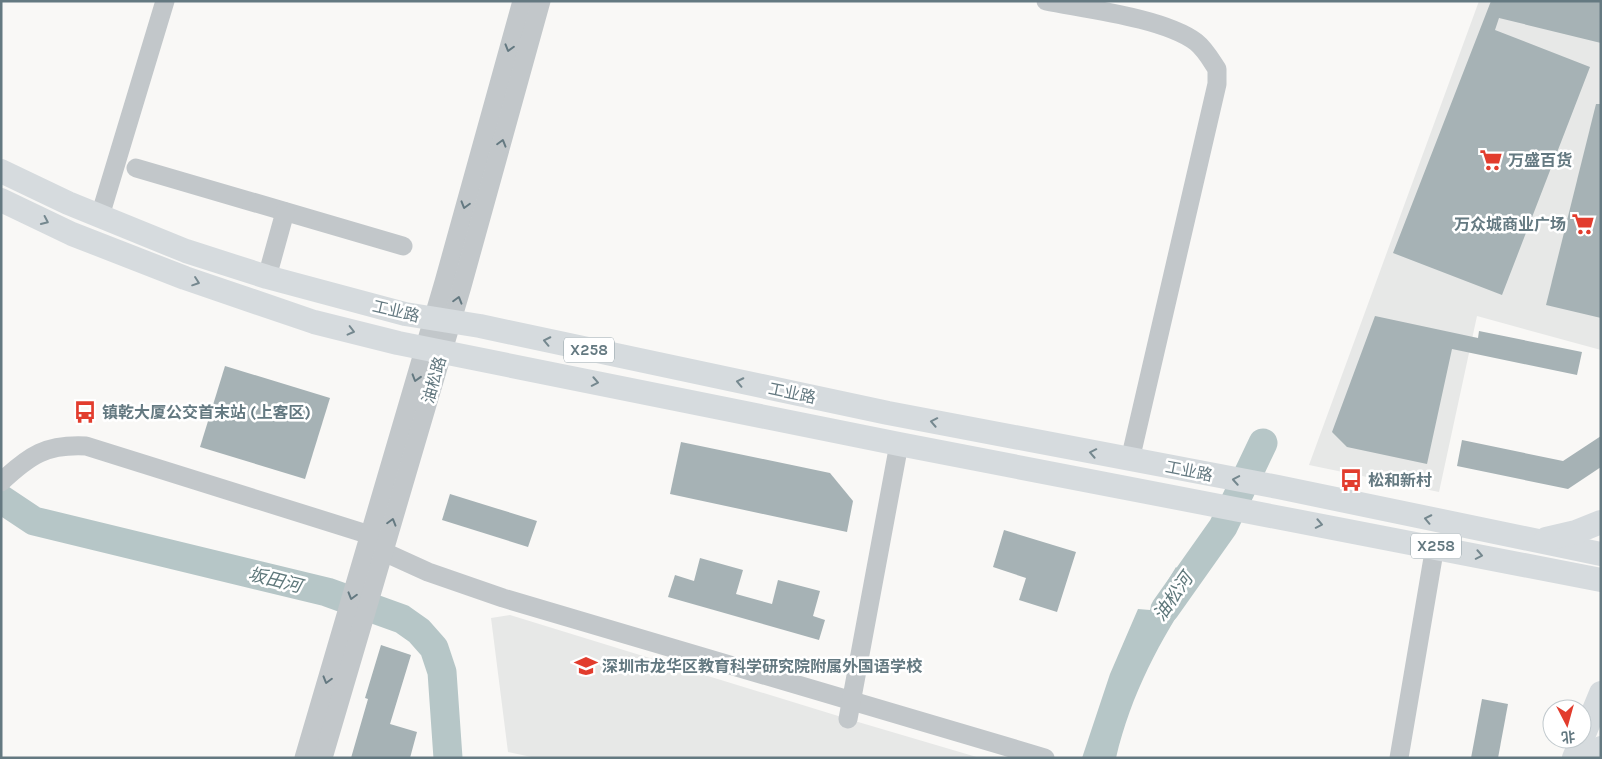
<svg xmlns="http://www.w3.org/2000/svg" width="1602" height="759" viewBox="0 0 1602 759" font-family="Karla,'Noto Sans SC',sans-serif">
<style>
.built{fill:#e7e8e7}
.water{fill:#b6c6c7}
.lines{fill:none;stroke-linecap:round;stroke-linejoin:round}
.river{stroke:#b6c6c7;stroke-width:29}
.building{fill:#a6b2b5}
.minor{stroke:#c2c7ca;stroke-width:19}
.major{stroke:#d6dbde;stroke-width:24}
.oneway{stroke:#647981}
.oneway2{stroke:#75888f}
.labels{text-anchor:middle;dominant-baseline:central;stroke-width:5;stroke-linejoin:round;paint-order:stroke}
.shield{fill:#fff;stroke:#92a1a7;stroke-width:1}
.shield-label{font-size:15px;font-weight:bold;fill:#647981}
.poi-label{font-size:16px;font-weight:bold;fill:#647981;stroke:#fff;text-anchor:start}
.street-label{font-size:16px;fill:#647981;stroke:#fff}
.water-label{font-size:18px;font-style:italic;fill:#5f787b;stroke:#fff}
</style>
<rect width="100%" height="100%" fill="#f9f8f6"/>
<g class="built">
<path d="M1479,1H1601V350L1477,316L1439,492L1309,465Z"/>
<path d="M510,615L848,719L980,758H536L508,752L491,618Z"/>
</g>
<path class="water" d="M1176,567L1196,586C1160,640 1131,694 1116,758H1082L1110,674L1138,609L1150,610Z"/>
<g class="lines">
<g class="river">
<path d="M1,499L34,521L327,592L402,619L419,631L434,648L442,672L448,758"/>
<path d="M1165,609L1223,527L1263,443"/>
</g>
</g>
<g class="building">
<path d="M1491,1H1601V43L1499,18L1495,30L1590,67L1502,295L1393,253Z"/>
<path d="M1596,104H1601V318L1546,305Z"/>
<path d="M1375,316L1478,338L1479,331L1582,352L1577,375L1452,349L1427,464L1347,447L1332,432Z"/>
<path d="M225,366L330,398L305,479L200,447Z"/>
<path d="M1601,436V467L1568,489L1457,466L1462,440L1563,461Z"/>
<path d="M681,442L830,473L853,501L847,532L670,494Z"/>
<path d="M450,494L537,521L528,547L442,520Z"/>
<path d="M1004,530L1076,552L1057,612L1019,600L1026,578L993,567Z"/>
<path d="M700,558L743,570L736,594L772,604L778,580L820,591L813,616L825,620L819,640L668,597L675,575L694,581Z"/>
<path d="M381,645L411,655L390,724L417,732L410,758H351L368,699L365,698Z"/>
<path d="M1482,699L1508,704L1498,758H1471Z"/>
</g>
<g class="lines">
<g class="minor">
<path d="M1046,1C1086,9 1164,18 1196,42C1205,49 1211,60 1217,69V84L1130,460"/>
<path d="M136,168L403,246"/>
<path d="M100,216L165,1"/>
<path d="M267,277L285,212"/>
<path d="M1,482C30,455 46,444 86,446L370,535"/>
<path d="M384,552L428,572L503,598L1045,758"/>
<path d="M848,719L899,444"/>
<path d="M304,758L444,282L522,1"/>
<path d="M323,758L462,286L541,1"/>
<path d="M1399,758L1435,546"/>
</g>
<g class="major">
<path d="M1,171L68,203L186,251L267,277L405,314L480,326L888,413L1278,487L1601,554"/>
<path d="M1,200L72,234L185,278L314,322L398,343L899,444L1601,580"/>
<path d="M1546,539L1576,532L1601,522"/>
<path d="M1582,739L1601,693"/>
<path d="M1574,758L1582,739"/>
<path d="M1597,758L1601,748"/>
</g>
</g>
<defs><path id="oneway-chevron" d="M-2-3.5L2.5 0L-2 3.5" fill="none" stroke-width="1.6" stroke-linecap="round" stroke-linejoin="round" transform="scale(1.25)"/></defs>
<g class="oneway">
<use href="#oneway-chevron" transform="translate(509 48) rotate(106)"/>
<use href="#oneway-chevron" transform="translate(502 143) rotate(-74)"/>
<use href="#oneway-chevron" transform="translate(465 205) rotate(106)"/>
<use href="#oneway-chevron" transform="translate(458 300) rotate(-74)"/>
<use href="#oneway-chevron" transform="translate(416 378) rotate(107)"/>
<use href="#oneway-chevron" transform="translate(392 522) rotate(-74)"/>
<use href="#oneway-chevron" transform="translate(352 596) rotate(106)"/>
<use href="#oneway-chevron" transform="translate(327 680) rotate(106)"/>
</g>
<g class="oneway2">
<use href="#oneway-chevron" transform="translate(45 221) rotate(25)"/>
<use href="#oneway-chevron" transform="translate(196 282) rotate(19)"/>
<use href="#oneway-chevron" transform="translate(351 331) rotate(14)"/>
<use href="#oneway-chevron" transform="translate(547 341) rotate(-168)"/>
<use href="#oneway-chevron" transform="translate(595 382) rotate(11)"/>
<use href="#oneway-chevron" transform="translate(740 382) rotate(-168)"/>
<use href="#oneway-chevron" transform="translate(934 422) rotate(-169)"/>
<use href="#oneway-chevron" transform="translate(1093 453) rotate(-169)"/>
<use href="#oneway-chevron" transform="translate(1236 480) rotate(-170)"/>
<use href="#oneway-chevron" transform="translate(1428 519) rotate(-168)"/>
<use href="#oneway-chevron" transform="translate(1319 524) rotate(11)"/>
<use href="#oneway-chevron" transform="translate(1479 555) rotate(11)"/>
</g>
<defs>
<symbol id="supermarket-bare" viewBox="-9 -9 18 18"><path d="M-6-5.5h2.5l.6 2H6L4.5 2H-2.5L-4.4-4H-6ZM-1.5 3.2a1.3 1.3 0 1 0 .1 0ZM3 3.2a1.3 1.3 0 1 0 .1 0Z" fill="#e23c2d" stroke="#fff" stroke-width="2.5" paint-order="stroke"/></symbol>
<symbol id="bus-bare" viewBox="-9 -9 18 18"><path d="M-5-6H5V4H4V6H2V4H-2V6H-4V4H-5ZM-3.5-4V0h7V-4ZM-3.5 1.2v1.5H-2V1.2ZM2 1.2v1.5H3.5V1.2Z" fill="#e23c2d" stroke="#fff" stroke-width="2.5" paint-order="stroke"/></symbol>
<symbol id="school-bare" viewBox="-9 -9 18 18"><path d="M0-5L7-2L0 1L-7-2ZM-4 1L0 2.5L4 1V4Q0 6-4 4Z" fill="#e23c2d" stroke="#fff" stroke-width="2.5" paint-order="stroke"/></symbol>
</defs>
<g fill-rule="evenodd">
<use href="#supermarket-bare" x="1475" y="144" width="32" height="32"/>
<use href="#supermarket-bare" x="1567" y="208" width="32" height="32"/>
<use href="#bus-bare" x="69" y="396" width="32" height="32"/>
<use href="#bus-bare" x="1335" y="464" width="32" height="32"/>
<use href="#school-bare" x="570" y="650" width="32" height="32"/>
</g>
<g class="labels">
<g class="shield">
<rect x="564" y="337.5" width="50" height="25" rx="4"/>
<rect x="1411" y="533.5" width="50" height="25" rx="4"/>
</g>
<g class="shield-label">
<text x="589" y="350">X258</text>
<text x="1436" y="546">X258</text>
</g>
<g class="poi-label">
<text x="1508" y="160">万盛百货</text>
<text x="1566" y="224" text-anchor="end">万众城商业广场</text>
<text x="102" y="412">镇乾大厦公交首末站 (上客区)</text>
<text x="1368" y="480">松和新村</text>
<text x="602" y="666">深圳市龙华区教育科学研究院附属外国语学校</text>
</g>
<g class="street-label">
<text transform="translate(396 311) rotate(13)">工业路</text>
<text transform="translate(434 380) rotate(-74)">油松路</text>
<text transform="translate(792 393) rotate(12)">工业路</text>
<text transform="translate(1189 471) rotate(11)">工业路</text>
</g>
<g class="water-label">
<text transform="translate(275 580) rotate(14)">坂田河</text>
<text transform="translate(1173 597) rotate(-55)">油松河</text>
</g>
</g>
<rect width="1602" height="759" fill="none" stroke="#647981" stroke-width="5"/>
<g transform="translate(1567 724) rotate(174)"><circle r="24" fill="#ffffff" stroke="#c1c9cd"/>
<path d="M0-4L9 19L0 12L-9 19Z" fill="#e23c2d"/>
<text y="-8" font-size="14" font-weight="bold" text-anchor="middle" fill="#647981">北</text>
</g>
</svg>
